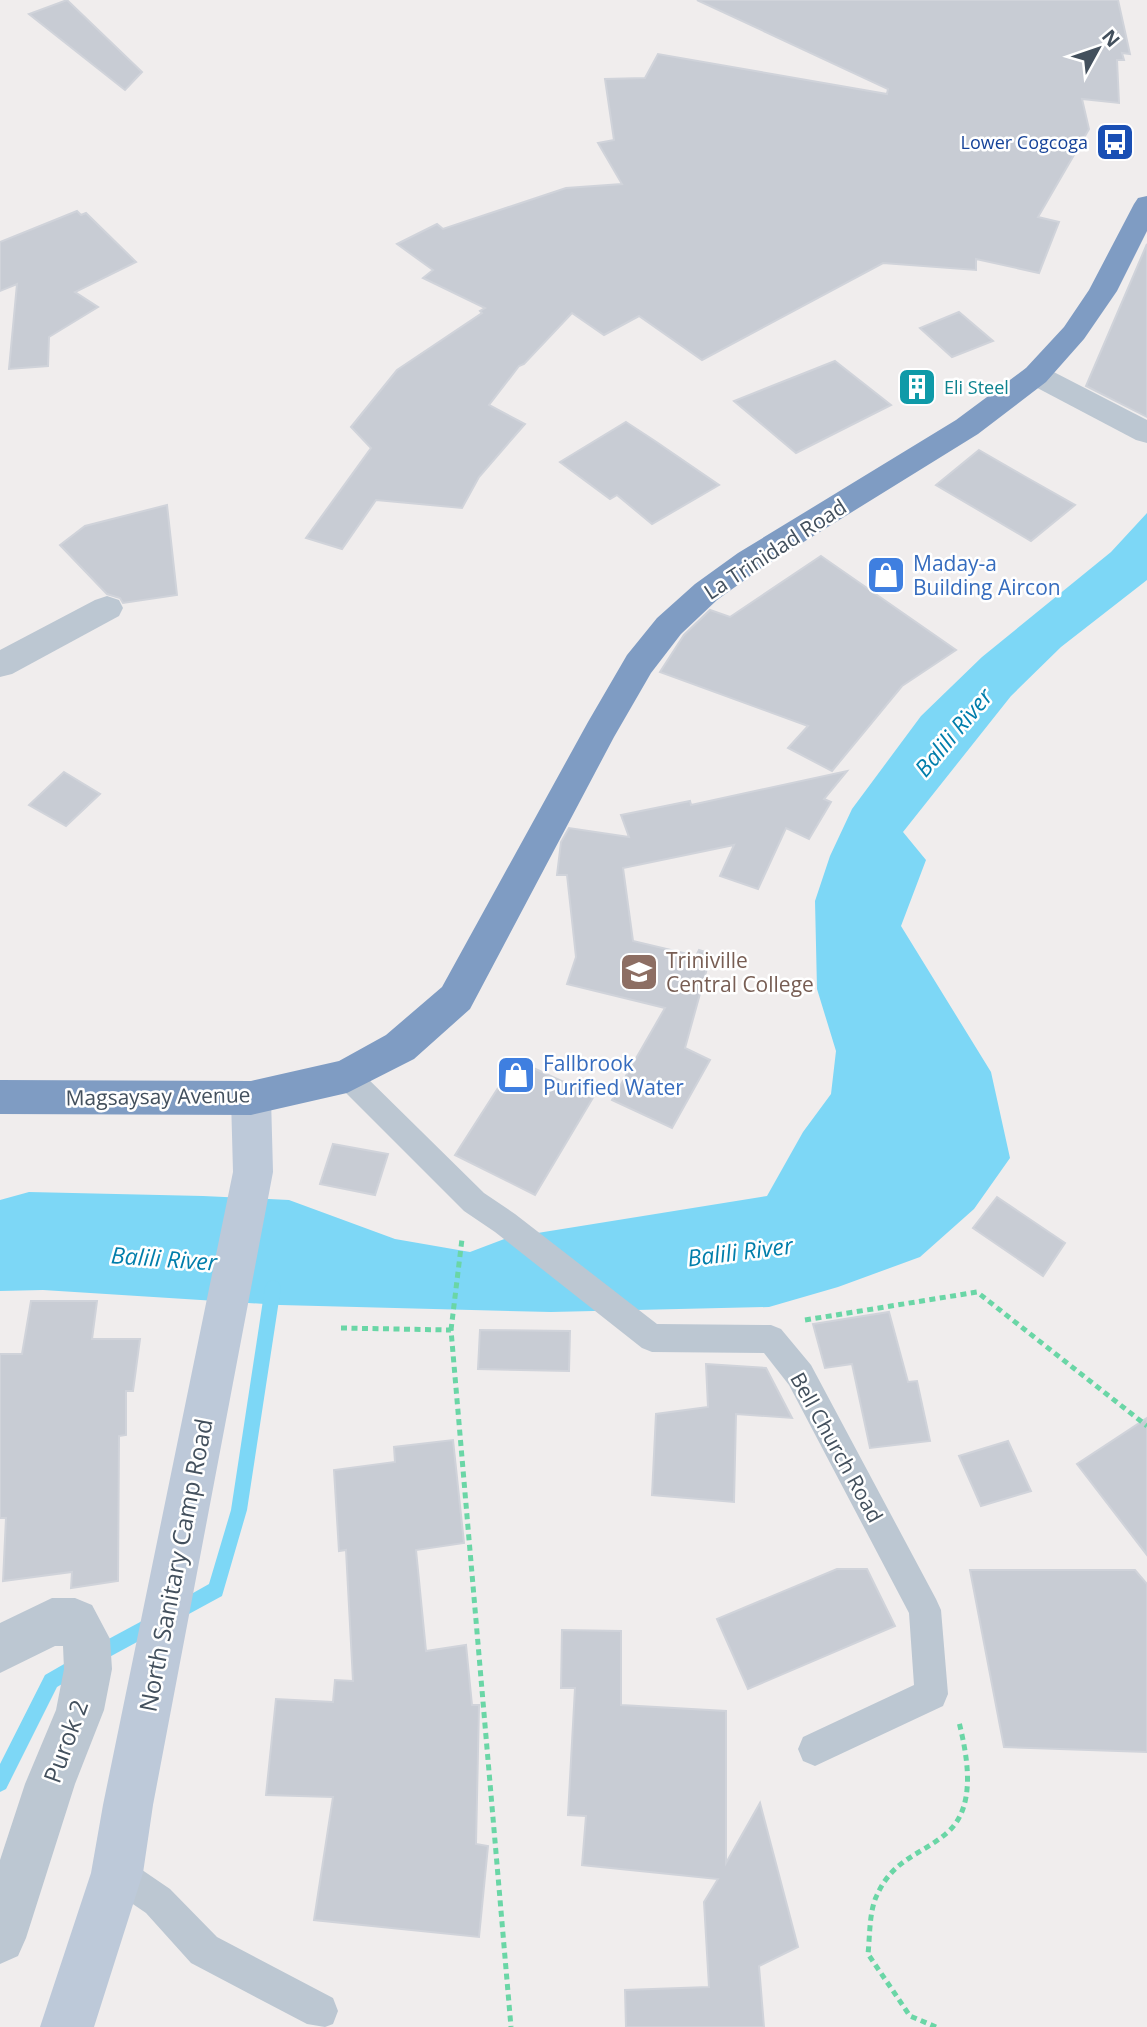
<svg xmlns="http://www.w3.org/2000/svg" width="1147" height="2027" viewBox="0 0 1147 2027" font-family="'Open Sans',sans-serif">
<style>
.water{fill:#7dd7f6}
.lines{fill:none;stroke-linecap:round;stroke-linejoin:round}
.stream{fill:#7dd7f6;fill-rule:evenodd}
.building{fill:#c8ccd4;stroke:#d0d3da;stroke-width:2}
.path{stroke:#6ad6a6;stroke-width:5;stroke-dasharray:6 4.5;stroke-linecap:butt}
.lane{fill:#bcc7d2;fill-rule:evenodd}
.street{fill:#bcc7d2;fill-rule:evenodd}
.secondary{fill:#bdc9d9;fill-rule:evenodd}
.highway{fill:#7f9cc3;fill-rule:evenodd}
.labels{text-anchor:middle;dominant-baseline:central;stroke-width:5;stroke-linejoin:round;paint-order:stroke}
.far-transit-label{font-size:18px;fill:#164399;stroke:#fff;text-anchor:end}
.far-culture-label{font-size:18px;fill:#0d838f;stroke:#fff;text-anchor:start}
.street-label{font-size:21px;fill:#43505d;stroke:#fff}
.shop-label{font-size:21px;fill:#366cbe;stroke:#fff;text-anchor:start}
.education-label{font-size:21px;fill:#785e54;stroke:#fff;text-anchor:start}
.water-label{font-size:23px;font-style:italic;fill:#017eab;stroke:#fff}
.near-street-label{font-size:24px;fill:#43505d;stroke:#fff}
</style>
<rect width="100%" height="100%" fill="#f0eded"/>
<path class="water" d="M1147,513V580L1061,647L1011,696L903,832L926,860L901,926L991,1072L1010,1158L974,1209L920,1257L838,1287L769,1307L551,1312L280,1305L43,1290L0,1291V1200L29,1192L203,1196L289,1200L395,1239L470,1252L507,1238L767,1196L803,1132L831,1094L836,1051L817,989L815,901L830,856L852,809L921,716L982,657L1111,552Z"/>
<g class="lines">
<g class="stream">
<path d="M273,1280L278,1282L281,1287L247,1510L222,1596L176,1621L170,1618L167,1612L170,1606L209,1584L231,1510L265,1287L268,1282Z"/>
<path d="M155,1614L161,1617L164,1623L161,1629L102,1661L96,1664L90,1661L87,1655L90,1649Z"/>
<path d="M78,1656L84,1659L87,1665L84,1671L57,1687L6,1789L0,1792V1764L45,1675Z"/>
</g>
</g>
<g class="building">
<path d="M67,0L142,72L125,90L29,14Z"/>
<path d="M697,0H1118L1130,54L1122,53L1124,60H1117L1119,103L1082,99L1089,129L1038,217L1059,222L1039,273L976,259V270L883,263L702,360L639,316L604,335L572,313L524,364L519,366L489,405L525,424L479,477L462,508L376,500L342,549L306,538L371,448L351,427L397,370L482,313L480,311L485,308L423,278L433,270L397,244L437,224L443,229L566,188L622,184L598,143L614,140L605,79L645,78L658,54L887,94L888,89Z"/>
<path d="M77,211L81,215L86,213L136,262L75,292L98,307L49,337L48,366L9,369L17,284L0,291V242Z"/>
<path d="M1147,244V417L1086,386Z"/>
<path d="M959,312L993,341L952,357L920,328Z"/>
<path d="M835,361L891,405L796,453L734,401Z"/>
<path d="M626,422L655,441L719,485L652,524L617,495L610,499L560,462Z"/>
<path d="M979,450L1024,476L1075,505L1031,541L936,485Z"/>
<path d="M167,505L177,595L123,603L120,598L107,594L60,545L85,526Z"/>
<path d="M821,556L956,650L902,686L832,771L788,748L808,726L660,672L684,635L710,610L730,617Z"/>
<path d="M847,771L824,799L831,802L809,839L786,828L758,889L720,876L734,845L623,868L633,941L696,956L699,950L711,954L685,1048L710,1060L672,1128L612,1100L665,1008L567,984L576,957L567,875H557L561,842L569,828L629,837L621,815L690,801L691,805Z"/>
<path d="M64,772L100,794L66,826L29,805Z"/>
<path d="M516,1060L594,1096L535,1195L455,1155Z"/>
<path d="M333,1144L388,1154L375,1195L320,1184Z"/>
<path d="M997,1197L1065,1243L1043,1276L973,1228Z"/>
<path d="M31,1301H97L92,1339H140L133,1391H126V1435L119,1436L118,1581L71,1588L72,1572L3,1581L6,1518H0V1354H22Z"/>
<path d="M889,1312L908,1382L917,1381L930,1441L870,1448L852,1364L825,1368L813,1324Z"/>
<path d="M480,1330L570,1331L569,1371L478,1369Z"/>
<path d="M706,1364L766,1368L792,1418L736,1414L734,1502L652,1495L656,1414L708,1407Z"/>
<path d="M1147,1418V1555L1077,1464Z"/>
<path d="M453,1440L464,1543L416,1550L426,1651L466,1645L472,1705H479L476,1844L488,1846L479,1937L314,1920L333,1797L266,1795L276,1699L333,1702L335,1680L353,1681L346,1550L339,1551L334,1470L395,1462L394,1447Z"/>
<path d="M1008,1441L1031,1491L981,1506L959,1456Z"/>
<path d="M837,1569H867L895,1626L748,1689L717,1619Z"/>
<path d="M970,1570H1135L1147,1584V1752L1004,1747Z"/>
<path d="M562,1630L621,1631V1705L726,1711V1863L760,1803L798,1947L759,1966L764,2027H626L625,1990L709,1987L704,1902L718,1879L582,1865L586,1816L568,1815L575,1688H561Z"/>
</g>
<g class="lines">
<g class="path">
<path d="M805,1320L977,1292L1147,1426"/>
<path d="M341,1328L451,1330L511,2027"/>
<path d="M451,1330L462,1239"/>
<path d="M936,2027L910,2016L868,1954C870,1936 869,1911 877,1895C894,1857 923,1855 949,1831C977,1804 967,1755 959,1722"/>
</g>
<g class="lane">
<path d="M347,1064L357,1068L484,1193L515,1214L657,1324L771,1325L781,1329L811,1365L936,1599L941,1610L948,1694L943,1706L815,1766L803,1761L798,1749L803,1737L914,1685L909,1613L789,1385L764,1353L652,1352L642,1348L495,1232L464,1211L337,1084L334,1076L337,1068Z"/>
<path d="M117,1856L129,1861L170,1889L217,1937L333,1998L338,2011L333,2024L325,2027L307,2024L191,1963L146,1913L105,1885L100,1873L105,1861Z"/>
</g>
<g class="street">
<path d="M1036,366L1046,368L1147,420V443L1136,440L1026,382L1021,375L1026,368Z"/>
<path d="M107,596L119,600L123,608L119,616L12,674L0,677V650L95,600Z"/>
<path d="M52,1598H75L92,1605L110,1639L112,1669L104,1710L75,1784L26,1938L18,1956L0,1964V1860L25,1784L56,1710L64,1669L63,1646H55L0,1673V1623Z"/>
</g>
<path class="secondary" d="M251,1081L265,1086L271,1098L273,1172L153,1805L143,1873L94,2027H40L91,1873L103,1805L233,1172L231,1098L237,1086Z"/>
<path class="highway" d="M1147,196V231L1117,291L1084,339L1046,382L978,434L760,569L717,600L681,634L651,673L614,737L470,1009L414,1059L347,1093L251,1115L0,1114V1080L251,1081L339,1061L386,1035L442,987L588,722L627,655L657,618L695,584L738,553L956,420L1026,368L1064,327L1089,290L1134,204L1138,198Z"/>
</g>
<defs>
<symbol id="bus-square" viewBox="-11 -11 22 22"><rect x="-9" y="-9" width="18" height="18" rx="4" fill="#1a4fb4" stroke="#fff"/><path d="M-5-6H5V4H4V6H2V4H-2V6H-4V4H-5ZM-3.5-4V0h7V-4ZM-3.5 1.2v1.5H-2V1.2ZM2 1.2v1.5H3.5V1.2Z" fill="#fff"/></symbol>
<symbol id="building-square" viewBox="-11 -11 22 22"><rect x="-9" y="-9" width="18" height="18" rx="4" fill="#0f9aa8" stroke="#fff"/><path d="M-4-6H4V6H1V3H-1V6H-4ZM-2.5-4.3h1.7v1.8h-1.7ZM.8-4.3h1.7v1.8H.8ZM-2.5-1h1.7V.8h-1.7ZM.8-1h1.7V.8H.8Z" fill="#fff"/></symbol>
<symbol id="shop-square" viewBox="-11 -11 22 22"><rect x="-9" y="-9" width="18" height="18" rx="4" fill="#3f7fe0" stroke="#fff"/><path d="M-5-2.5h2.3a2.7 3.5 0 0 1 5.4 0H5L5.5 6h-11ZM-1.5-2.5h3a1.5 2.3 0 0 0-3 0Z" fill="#fff"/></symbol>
<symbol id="university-square" viewBox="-11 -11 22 22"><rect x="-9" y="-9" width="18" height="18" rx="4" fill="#8d6e63" stroke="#fff"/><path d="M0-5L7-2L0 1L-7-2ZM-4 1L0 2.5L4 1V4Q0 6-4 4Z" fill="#fff"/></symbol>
</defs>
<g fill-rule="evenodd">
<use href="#bus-square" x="1093" y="120" width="44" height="44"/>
<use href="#building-square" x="895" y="365" width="44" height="44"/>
<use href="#shop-square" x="864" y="553" width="44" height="44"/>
<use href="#university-square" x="617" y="950" width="44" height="44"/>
<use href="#shop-square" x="494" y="1053" width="44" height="44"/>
</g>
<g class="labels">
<g class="far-transit-label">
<text x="1088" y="142">Lower Cogcoga</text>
</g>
<g class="far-culture-label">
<text x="944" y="387">Eli Steel</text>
</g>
<g class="street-label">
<text transform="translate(775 549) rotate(-33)">La Trinidad Road</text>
<text transform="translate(158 1096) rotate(-1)">Magsaysay Avenue</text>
<text transform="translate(837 1447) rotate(61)">Bell Church Road</text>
</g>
<g class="shop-label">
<text x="913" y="563">Maday-a<tspan x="913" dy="24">Building Aircon</tspan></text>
<text x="543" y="1063">Fallbrook<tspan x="543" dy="24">Purified Water</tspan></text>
</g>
<g class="education-label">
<text x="666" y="960">Triniville<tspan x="666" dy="24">Central College</tspan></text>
</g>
<g class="water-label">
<text transform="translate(953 732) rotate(-50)">Balili River</text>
<text transform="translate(740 1251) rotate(-7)">Balili River</text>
<text transform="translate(164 1258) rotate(4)">Balili River</text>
</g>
<g class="near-street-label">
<text transform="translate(175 1565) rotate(-79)">North Sanitary Camp Road</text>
<text transform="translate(65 1741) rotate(-70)">Purok 2</text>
</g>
</g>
<g transform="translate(1098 49) rotate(50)" stroke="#ffffff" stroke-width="5" paint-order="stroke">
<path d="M0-5L12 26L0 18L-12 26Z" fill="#43505d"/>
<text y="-10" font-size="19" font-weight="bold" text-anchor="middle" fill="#43505d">N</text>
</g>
</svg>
